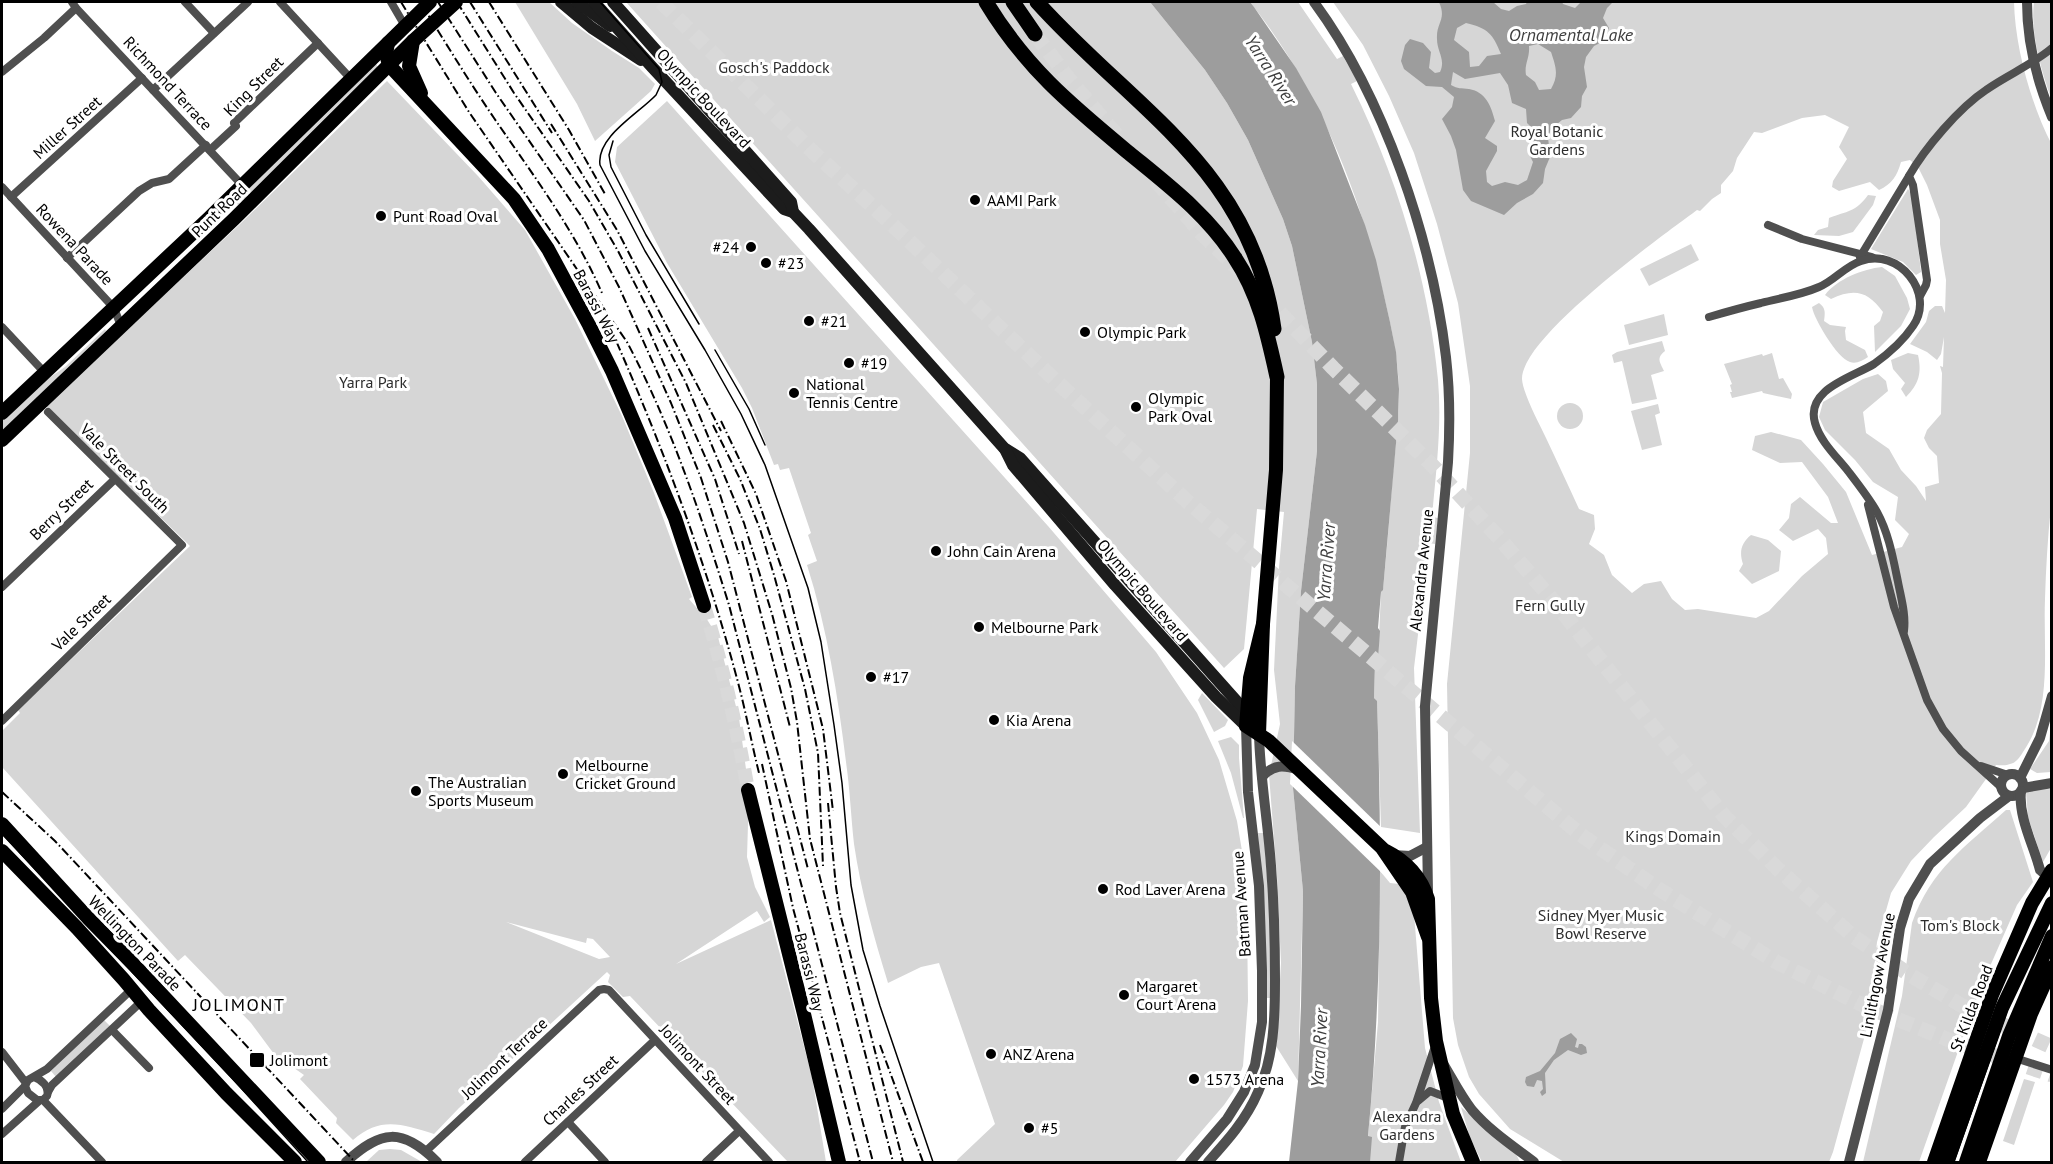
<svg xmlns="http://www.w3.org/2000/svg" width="2053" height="1164" viewBox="0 0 2053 1164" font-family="'PT Sans',sans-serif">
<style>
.green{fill:#d6d6d6;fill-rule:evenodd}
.water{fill:#9d9d9d;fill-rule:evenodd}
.pier{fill:#fff}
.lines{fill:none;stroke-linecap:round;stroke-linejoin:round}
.primary-tunnel{stroke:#d9d9d9;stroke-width:14;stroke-dasharray:14 7;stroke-linecap:butt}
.motorway-tunnel{stroke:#d9d9d9;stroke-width:15;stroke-dasharray:15 8;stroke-linecap:butt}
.minor{stroke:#4f4f4f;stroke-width:8}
.tertiary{stroke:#4f4f4f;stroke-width:10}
.secondary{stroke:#1c1c1c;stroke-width:12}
.primary{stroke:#000;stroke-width:14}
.trunk{stroke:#000;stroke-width:14}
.motorway{stroke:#000;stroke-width:15}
.tram{stroke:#000;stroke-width:1.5}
.rail{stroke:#000;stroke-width:2;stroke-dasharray:9 3 1.5 3;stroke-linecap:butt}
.poi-dot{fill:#000;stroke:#fff;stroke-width:2}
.labels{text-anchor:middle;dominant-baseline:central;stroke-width:6;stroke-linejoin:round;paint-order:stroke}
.park-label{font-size:16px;fill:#2d2d2d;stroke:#fff}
.street-label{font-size:16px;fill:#000;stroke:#fff}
.poi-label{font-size:16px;fill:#000;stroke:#fff;text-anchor:start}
.water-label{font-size:18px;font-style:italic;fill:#3e3e3e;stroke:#fff}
.neighbourhood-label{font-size:18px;letter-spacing:1.5px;fill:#000;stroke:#fff}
</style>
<rect width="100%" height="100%" fill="#fff"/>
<g class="green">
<path d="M515,2H549L572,23L612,51L639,68L655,84L651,91L595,141L577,104Z"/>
<path d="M626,2H1150L1205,70L1227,103L1248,140L1283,219L1292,246L1312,342L1317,384V451L1301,591L1295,686L1293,788L1303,891L1298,1081L1276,1046L1281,963L1277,876L1269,775L1280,724L1274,670L1279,567L1284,512L1257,509L1244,649L1224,668Z"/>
<path d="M1250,2H1298L1337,59L1343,56L1357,81L1351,84C1397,177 1428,278 1438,380C1442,426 1436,472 1432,517L1438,518L1435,544L1429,543L1414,668L1420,833L1381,827L1377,702L1374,698L1375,663L1378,660L1381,592L1383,589C1387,550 1390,511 1393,472C1396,445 1399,418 1399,390C1398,355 1390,321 1382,288C1357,185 1316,85 1250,2Z"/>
<path d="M1333,2H2014C2015,47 2031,105 2052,145V498C2048,532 2046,565 2045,599C2043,649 2053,710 2023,752C2020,757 2016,763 2010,764C2006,766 2000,765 1996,765L1966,807L1934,837L1911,861L1891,893L1877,942L1868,1024L1833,1152L1829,1162H1564L1510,1129L1479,1094L1469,1077L1458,1045L1453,1018L1447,684L1470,453V386L1458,303L1437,224L1414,153L1389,96L1363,45ZM1825,115L1849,127L1839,147L1847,159L1833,181L1832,187L1839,191L1870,182L1879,190C1892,184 1897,176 1901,162L1910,160L1918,167L1927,185L1940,220V244L1946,280L1945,313L1942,306H1935L1929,311L1926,322L1910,344L1927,352L1937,360L1941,354L1944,337L1943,367L1940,366L1942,373L1941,414L1927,430L1924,438L1929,448L1937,456L1939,483L1925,487L1926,501L1916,486L1901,470L1889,449L1866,433L1863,412L1888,391L1886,381L1878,374L1863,379L1823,402L1819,417L1825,430L1855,460L1873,482L1898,497L1895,520L1909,534L1902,547L1872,555L1846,492L1823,464L1801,440L1771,432L1755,436L1752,450L1780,463L1802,462L1828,497L1838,523H1831L1800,497L1791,504L1789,518L1779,530L1793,541L1818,529L1826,538L1828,554L1802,576L1769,611L1756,618L1698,609L1685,610L1672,599L1661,581L1644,584L1632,593L1612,575L1604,555L1589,544L1595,529L1594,515L1579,509C1568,485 1557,461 1546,438C1539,423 1523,394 1522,379C1521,337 1662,236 1697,210L1700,211L1712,199L1721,193V185L1733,171L1737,158L1754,132L1762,133L1802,118Z"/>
<path d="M2034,2H2051V98C2041,70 2030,32 2034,2Z"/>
<path d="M376,63L378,68L238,205L235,201Z"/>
<path d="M387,81L478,176L525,230L575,319L622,416L654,493L692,597L689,599L702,614L703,613L718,637L739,718L749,791L747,857L755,887L770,917L764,922L757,911L676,964L771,920L812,1077L826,1162H788L630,996L623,997L608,982L610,975L607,972L459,1108L434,1134C402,1124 380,1116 353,1140L336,1123L337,1118L300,1079L304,1075L274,1054L251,1023L185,955L178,961L2,767V731L20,713L18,710L190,546L46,406L240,224ZM506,922L586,943L587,938L593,939L610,957L599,959Z"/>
<path d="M667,101L1048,526L1156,652L1197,713L1219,760L1237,821L1244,863L1247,918L1248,1001L1243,1066L1233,1092L1224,1105L1175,1162H957V1160L995,1124L939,963L921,967L888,983C874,937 861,892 854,844C851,817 850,790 846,762C838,696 827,628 807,565L817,561L808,535L811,533L789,468L780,470L778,464L774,465L752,408L742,388L667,263L615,162L617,147Z"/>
<path d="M1908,189L1912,195L1921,272L1916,275L1903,262L1871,249Z"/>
<path d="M1868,195L1876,196L1873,205L1853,232L1839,236L1814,235L1818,230L1828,227L1829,218C1847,211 1856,212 1868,195Z"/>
<path d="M1691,244L1699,260L1649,286L1640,269Z"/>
<path d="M1882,267L1895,276L1907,298L1910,309L1901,326L1875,352L1874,326L1880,321L1883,312C1868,291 1854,288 1831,299L1825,295C1837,279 1863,269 1882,267Z"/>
<path d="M1819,303C1826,308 1825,313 1824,321L1830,325L1846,327L1845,331L1846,340L1865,350L1868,357C1862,361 1856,364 1850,362C1837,358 1814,319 1812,307Z"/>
<path d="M1664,314L1668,335L1629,345L1624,325Z"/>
<path d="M105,329L106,331L2,431V421L36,387L65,367Z"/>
<path d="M1662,341L1665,351C1656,358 1660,362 1664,371L1651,375L1657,399L1632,404L1622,361L1614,363L1612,355L1617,352Z"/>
<path d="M1772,353L1779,379L1783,378L1792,394L1791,399L1763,393L1762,391L1732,398L1730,392H1732L1730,385L1732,384L1724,364L1762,354L1763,356Z"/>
<path d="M1908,353L1918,355C1922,373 1919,384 1906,397L1901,389L1905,383L1893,369L1891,360Z"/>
<circle cx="1570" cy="416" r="13"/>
<path d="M1658,404L1660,413L1655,415L1662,445L1642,450L1631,411Z"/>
<path d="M1751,535L1768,540L1781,551L1779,571L1752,584L1739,571L1743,564C1739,552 1741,543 1751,535Z"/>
<path d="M1202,693L1228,720L1225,726L1214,732L1198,700Z"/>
<path d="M2051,725V772L2037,773L2030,769L2049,741Z"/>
<path d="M1231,737L1239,745V758L1244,818H1243L1231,773L1218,741Z"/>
<path d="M2051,789V848L2043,862L2028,817L2026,792L2027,790Z"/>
<path d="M2006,810H2010L2033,882L2017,905L1980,989L1919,1162H1863L1902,996L1912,923C1931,869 1965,847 2006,810Z"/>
<path d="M1258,833H1264L1270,922V998H1267Z"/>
<path d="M1380,871L1390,883L1399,884L1407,895L1414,914L1425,1048L1439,1102L1461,1162H1370L1368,1137L1378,1022Z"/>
<path d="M104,1020L110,1026L56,1077L51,1071Z"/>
<path d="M2024,1079L2035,1082L2014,1145L2003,1141Z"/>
<path d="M1461,1107L1516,1154L1520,1162H1482L1470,1138Z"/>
<path d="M390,1149L401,1150L422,1162H366L379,1150Z"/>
</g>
<g class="water">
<path d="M1150,2H1250L1254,7L1296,68L1321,112L1365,225L1376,260L1390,322L1396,352L1399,389L1398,421L1383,590L1381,592L1378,628L1380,631L1378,660L1375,663L1374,698L1377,701C1382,847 1382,991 1368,1136L1372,1137L1370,1162H1289L1298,1081L1301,1006L1303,891L1293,788L1295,686L1301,591L1317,451V384L1312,342L1292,246L1283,219L1248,140L1227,103L1205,70Z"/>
<path d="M1439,2H1493L1501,9L1509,11L1517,6L1526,4L1527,2H1562L1563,4L1575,8L1581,2L1612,3L1607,8L1603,18L1609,28L1602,42L1594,46L1586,57L1584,67L1587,87L1582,96L1581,107L1571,118L1562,120L1551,129L1548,137L1550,157L1545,169L1543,183L1533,194L1517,203L1504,215L1471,201L1463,190L1456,150L1451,136L1442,119L1452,107L1454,97L1442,87L1426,86L1404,69L1401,61L1405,45L1410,39L1423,43L1431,52L1429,68L1435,73L1440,72C1446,59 1437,52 1437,39C1436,22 1447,20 1439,2ZM1466,23C1488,28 1493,34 1501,54L1487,56L1479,66L1470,67L1469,52L1454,40L1457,28ZM1538,44L1551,52C1556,67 1559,75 1551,89L1539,90L1535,82L1526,75C1524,64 1530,58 1529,46ZM1453,72L1465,79L1500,73L1508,85L1512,103L1526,109L1527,123L1535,131L1528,152L1533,162L1527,180L1518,185L1505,182L1492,186L1487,182L1486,171L1497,151V146L1485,138L1495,121C1491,106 1486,92 1469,89C1461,88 1458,89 1451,85Z"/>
<path d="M1571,1033L1577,1039L1575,1047L1578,1048L1579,1044H1582L1586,1047L1587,1053L1581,1055L1568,1050L1554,1060L1545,1073L1546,1093L1542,1096L1540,1092L1543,1089L1542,1081L1537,1080L1534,1087L1527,1086L1525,1082L1526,1077L1540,1071L1555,1053L1560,1039Z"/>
</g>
<path class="pier" d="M1292,741L1384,830L1383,874L1290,784Z"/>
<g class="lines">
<path class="primary-tunnel" d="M704,606C723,667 737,728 748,790"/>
<g class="motorway-tunnel">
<path d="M661,2L812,151L883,216L1058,383L1188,502L1581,835L1657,888L1778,963L1869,1008L1954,1042L2052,1075"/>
<path d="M1035,34L1069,79L1122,141"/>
<path d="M1155,180L1202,234L1239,270"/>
<path d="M1264,296L1333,368L1432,465L1500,539L1556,604L1725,817L1779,870L1854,937L1910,975L1966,1008L2052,1047"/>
</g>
<g class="minor">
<path d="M72,2L76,8L242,185"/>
<path d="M185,2L214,33"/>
<path d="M280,2L351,79"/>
<path d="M391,2L405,26"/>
<path d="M2,72L44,38L76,8"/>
<path d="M153,90L248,2"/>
<path d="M210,150L236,126L234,123L318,43"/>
<path d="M2,187L114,308L121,326"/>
<path d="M11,197L142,78"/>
<path d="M1768,225L1802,239L1872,257"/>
<path d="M1860,257L1909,176"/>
<path d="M67,258L139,191L152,183L169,179L206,145"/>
<path d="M1920,296L1926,285L1927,280L1913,185L1909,176C1925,148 1959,108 1986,90C2007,75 2032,65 2052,48"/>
<path d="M1709,317C1726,312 1744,307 1761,303C1780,298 1801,295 1819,287C1834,281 1845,266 1861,261C1898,247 1936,293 1913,326C1903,341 1888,354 1874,364C1853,377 1805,389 1815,423C1820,441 1836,456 1848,471C1858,484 1869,498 1877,512C1889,534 1893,558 1898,582C1901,598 1906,614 1904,631"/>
<path d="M2,327L45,373"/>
<path d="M1868,505L1894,607L1927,700L1943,729L1961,751L2001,787"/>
<path d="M2,587L115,479"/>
<path d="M2,721L182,545L48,412"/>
<path d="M1981,766L2008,775"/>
<path d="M112,1030L149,1068"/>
<path d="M2,1052L26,1083"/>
<path d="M2015,1058L2052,1070"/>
<path d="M34,1077C42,1080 50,1087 47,1096L43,1100H37L28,1093L25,1086L28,1080L47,1069L132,989"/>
<path d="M48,1092L52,1085L142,1001"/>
<path d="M43,1100L102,1162"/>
<path d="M1418,1101L1430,1091L1448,1098"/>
<path d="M2,1109L25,1086"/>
<path d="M568,1122L605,1162"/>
<path d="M2,1134L39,1101"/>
<path d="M426,1151L599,990L604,989L609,990L769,1162"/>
<path d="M525,1162L655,1040"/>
<path d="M706,1162L739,1131"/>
<path d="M1399,1162L1405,1127L1416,1103L1436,1043"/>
</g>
<g class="tertiary">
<path d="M1314,2C1384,97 1432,240 1446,357C1450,392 1450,427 1448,462L1425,706L1428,893"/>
<path d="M2027,2C2027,40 2037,81 2052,117"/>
<circle cx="2012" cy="785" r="11"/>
<path d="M1262,777C1273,764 1284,765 1299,770"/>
<path d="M2020,778L2040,738L2052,696"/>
<path d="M2023,788L2052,783"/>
<path d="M2021,791C2018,817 2034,846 2040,870L2047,876"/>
<path d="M1393,855L1410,856L1427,847"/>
<path d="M1444,1065C1453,1080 1461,1096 1472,1110C1490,1131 1513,1146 1534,1162"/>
<path d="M346,1162C381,1130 402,1127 437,1162"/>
<path d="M1190,1162L1227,1119L1244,1092L1255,1065L1262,1022V971L1259,886L1248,792L1246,726"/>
<path d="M1208,1162C1227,1141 1246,1120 1258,1092C1274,1058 1275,1018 1275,980C1275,942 1274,904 1271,866C1268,822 1260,778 1259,734"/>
<path d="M1849,1162L1888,1010L1900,928L1909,899L1930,864L1980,818L2009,796"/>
</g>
<g class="secondary">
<path d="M561,2L592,28L641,60"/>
<path d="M577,2L610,26"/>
<path d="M594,2L652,67L784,209L793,212"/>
<path d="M613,2L791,202L793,212L809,229L1004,448L1020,458L1247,713"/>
<path d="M1005,449L1013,465L1115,585L1216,697L1246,726"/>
</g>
<g class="primary">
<path d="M413,41L409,66L421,93"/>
<path d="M388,43L386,54L389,65L514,199L548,249L589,325L612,371L675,518L704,606"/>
<path d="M748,790L804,1014L839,1162"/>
<path d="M2,824L88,918L136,967L319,1162"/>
<path d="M2,851L77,928L124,980L149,1010L226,1093L295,1162"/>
<path d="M1934,1162L1992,995L2032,903L2052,870"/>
<path d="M1947,1162L2002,1008L2052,903"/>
<path d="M1966,1162L2009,1036L2052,936"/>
<path d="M1979,1162L2031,1014L2052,967"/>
</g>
<g class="trunk">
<path d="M2,413L209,218L430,2"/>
<path d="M2,440L234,219L413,41L456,2"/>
<path d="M1263,624L1250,678L1246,726L1269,741L1382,848L1412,892L1428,937"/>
<path d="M1259,734L1263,624L1276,470L1277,377"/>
<path d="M1386,851C1406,861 1421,877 1428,899L1431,998L1436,1041L1453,1114L1473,1162"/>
</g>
<g class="motorway">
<path d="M986,2C1026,68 1070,104 1129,153C1168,185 1208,215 1235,258C1259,294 1268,336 1277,377"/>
<path d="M1013,2L1035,34"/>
<path d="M1037,2C1134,110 1252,169 1274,329"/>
</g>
<g class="tram">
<path d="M600,2L659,69L662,82L656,95C638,114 596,137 600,165L645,251L705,350L741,414L765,465L808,588L821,642L834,725L842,783L851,885L863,950L880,1006L933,1162"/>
<path d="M613,141L609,155L611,167L646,235L699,324"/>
<path d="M715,350L749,409L765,445"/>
<path d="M2,834L232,1078L308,1162"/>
<path d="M1954,1162L2009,1005L2052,915"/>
</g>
<g class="rail">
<path d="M401,2L469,112L627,342C671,425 701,515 729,605L873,1162"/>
<path d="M420,2C444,40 468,80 494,118C533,175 574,229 602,293"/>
<path d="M438,2L496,93L584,220L619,287L671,403L701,478L728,562L808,869"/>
<path d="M457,2L514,93L589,201L618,251L686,383L744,523L772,614L791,688L797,722L810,839L893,1162"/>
<path d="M470,2L552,133"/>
<path d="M489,2L569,130L605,194"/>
<path d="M551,124L617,230L721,431"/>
<path d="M610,327C660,440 704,556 736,675C745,707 751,741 759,773"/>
<path d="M648,328L715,479L739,554"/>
<path d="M721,421L756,494L786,581L823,729L833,811"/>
<path d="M713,425L740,479L760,529L774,575L805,689L818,753L823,866"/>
<path d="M742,541L790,727"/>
<path d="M762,764L793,908L860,1162"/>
<path d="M2,792L55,841L355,1162"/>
<path d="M828,803L836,887L840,913L903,1162"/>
<path d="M880,1045L923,1162"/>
</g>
</g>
<g class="poi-dot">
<circle cx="975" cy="200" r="6"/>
<circle cx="381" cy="216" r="6"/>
<circle cx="751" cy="247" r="6"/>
<circle cx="766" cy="263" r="6"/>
<circle cx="809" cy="321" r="6"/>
<circle cx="1085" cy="332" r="6"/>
<circle cx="849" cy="363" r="6"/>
<circle cx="794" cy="393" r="6"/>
<circle cx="1136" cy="407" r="6"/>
<circle cx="936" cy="551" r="6"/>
<circle cx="979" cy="627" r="6"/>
<circle cx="871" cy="677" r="6"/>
<circle cx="994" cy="720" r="6"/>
<circle cx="563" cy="774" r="6"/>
<circle cx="416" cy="791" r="6"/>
<circle cx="1103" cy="889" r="6"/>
<circle cx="1124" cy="995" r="6"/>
<circle cx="991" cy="1054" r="6"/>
<rect x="249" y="1052" width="16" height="16" rx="3"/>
<circle cx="1194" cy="1079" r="6"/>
<circle cx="1029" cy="1128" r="6"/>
</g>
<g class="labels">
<g class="park-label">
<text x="774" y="67">Gosch's Paddock</text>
<text x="1557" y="131">Royal Botanic<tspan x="1557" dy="18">Gardens</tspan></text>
<text x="373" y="382">Yarra Park</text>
<text x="1550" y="605">Fern Gully</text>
<text x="1673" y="836">Kings Domain</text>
<text x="1601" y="915">Sidney Myer Music<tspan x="1601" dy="18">Bowl Reserve</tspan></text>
<text x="1960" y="925">Tom's Block</text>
<text x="1407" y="1116">Alexandra<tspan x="1407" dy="18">Gardens</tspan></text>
</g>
<g class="street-label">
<text transform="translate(168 83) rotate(47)">Richmond Terrace</text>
<text transform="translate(253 86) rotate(-45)">King Street</text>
<text transform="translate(704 98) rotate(47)">Olympic Boulevard</text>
<text transform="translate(67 127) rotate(-42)">Miller Street</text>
<text transform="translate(219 210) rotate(-44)">Punt Road</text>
<text transform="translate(75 244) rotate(47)">Rowena Parade</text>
<text transform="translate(597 306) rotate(62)">Barassi Way</text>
<text transform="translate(125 468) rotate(45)">Vale Street South</text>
<text transform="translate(61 509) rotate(-44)">Berry Street</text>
<text transform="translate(1421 570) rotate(-84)">Alexandra Avenue</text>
<text transform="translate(1143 590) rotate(49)">Olympic Boulevard</text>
<text transform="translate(81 622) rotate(-44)">Vale Street</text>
<text transform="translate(1241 904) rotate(-94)">Batman Avenue</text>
<text transform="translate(135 943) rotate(46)">Wellington Parade</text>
<text transform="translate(810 972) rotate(76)">Barassi Way</text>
<text transform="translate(1877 975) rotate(-79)">Linlithgow Avenue</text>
<text transform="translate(1971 1008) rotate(-69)">St Kilda Road</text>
<text transform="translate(504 1058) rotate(-43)">Jolimont Terrace</text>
<text transform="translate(698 1064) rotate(47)">Jolimont Street</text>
<text transform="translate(580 1090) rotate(-43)">Charles Street</text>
</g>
<g class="poi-label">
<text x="987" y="200">AAMI Park</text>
<text x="393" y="216">Punt Road Oval</text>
<text x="739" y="247" text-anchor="end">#24</text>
<text x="778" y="263">#23</text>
<text x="821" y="321">#21</text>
<text x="1097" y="332">Olympic Park</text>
<text x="861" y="363">#19</text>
<text x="806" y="384">National<tspan x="806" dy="18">Tennis Centre</tspan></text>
<text x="1148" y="398">Olympic<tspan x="1148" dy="18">Park Oval</tspan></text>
<text x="948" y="551">John Cain Arena</text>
<text x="991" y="627">Melbourne Park</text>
<text x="883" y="677">#17</text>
<text x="1006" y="720">Kia Arena</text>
<text x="575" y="765">Melbourne<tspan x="575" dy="18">Cricket Ground</tspan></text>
<text x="428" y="782">The Australian<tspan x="428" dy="18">Sports Museum</tspan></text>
<text x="1115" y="889">Rod Laver Arena</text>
<text x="1136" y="986">Margaret<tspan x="1136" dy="18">Court Arena</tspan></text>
<text x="1003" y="1054">ANZ Arena</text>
<text x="270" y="1060">Jolimont</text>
<text x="1206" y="1079">1573 Arena</text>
<text x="1041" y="1128">#5</text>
</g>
<g class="water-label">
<text x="1571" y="34">Ornamental Lake</text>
<text transform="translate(1271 70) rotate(57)">Yarra River</text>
<text transform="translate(1326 562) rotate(-86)">Yarra River</text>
<text transform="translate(1319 1048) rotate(-87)">Yarra River</text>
</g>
<g class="neighbourhood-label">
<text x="239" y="1004">JOLIMONT</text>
</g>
</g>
<rect width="2053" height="1164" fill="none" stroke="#000000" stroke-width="6"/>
</svg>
